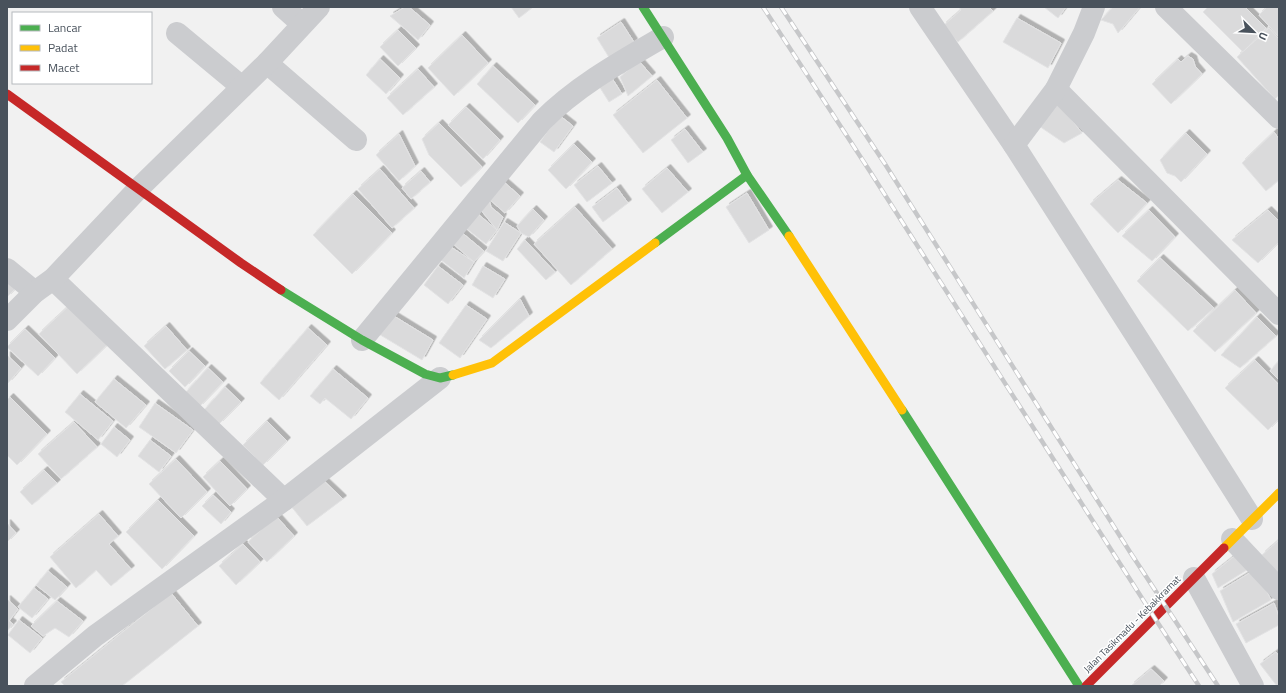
<svg xmlns="http://www.w3.org/2000/svg" width="1286" height="693" viewBox="0 0 1286 693" font-family="'Titillium Web',sans-serif">
<style>
.building{fill:#dadadb;stroke:#e3e3e4;filter:url(#shadow)}
.lines{fill:none;stroke-linecap:round;stroke-linejoin:round}
.street{stroke:#cbcccf;stroke-width:22}
.fast{stroke:#4caf50;stroke-width:9}
.slow{stroke:#ffc107;stroke-width:9}
.jam{stroke:#c62828;stroke-width:9}
.rail-casing{stroke:#c6c7c9;stroke-width:4.5}
.rail{stroke:#fff;stroke-width:3;stroke-dasharray:9;stroke-linecap:butt}
.labels{text-anchor:middle;dominant-baseline:central;stroke-width:3;stroke-linejoin:round;paint-order:stroke}
.street-label{font-size:10px;fill:#49525c;stroke:#fff}
</style>
<defs>
<filter id="shadow"><feDropShadow dx="3.5" dy="-3.5" stdDeviation="0" flood-color="#0004"/></filter>
</defs>
<rect width="100%" height="100%" fill="#f1f1f1"/>
<g class="building">
<path d="M405,7H409L430,25L418,40L390,16Z"/>
<path d="M511,7H533L519,18Z"/>
<path d="M959,7H989L993,11L958,42L943,26L961,10Z"/>
<path d="M1044,7H1066L1058,18Z"/>
<path d="M1113,7H1140L1118,33L1113,24L1101,20Z"/>
<path d="M1208,7H1245L1266,28L1243,52L1203,12Z"/>
<path d="M1267,7H1279L1278,36L1259,15Z"/>
<path d="M1017,18L1061,43L1048,68L1003,42Z"/>
<path d="M621,22L634,42L610,59L597,38Z"/>
<path d="M1269,28L1279,39V95L1275,99L1237,57Z"/>
<path d="M398,30L416,48L398,66L380,47Z"/>
<path d="M462,35L488,63L454,96L428,68Z"/>
<path d="M1188,56L1193,59L1195,66L1202,74L1171,104L1152,84L1178,59L1181,62Z"/>
<path d="M380,59L400,78L386,94L366,75Z"/>
<path d="M639,61L652,76L628,96L620,77Z"/>
<path d="M493,66L535,105L518,123L477,84Z"/>
<path d="M418,69L434,87L403,115L387,98Z"/>
<path d="M610,75L622,94L609,102L597,83Z"/>
<path d="M657,80L687,118L643,153L613,115Z"/>
<path d="M1057,101L1082,133L1064,143L1039,126Z"/>
<path d="M466,107L500,140L483,159L448,125Z"/>
<path d="M559,115L573,126L554,152L540,142Z"/>
<path d="M439,123L482,167L461,187L429,155L422,139Z"/>
<path d="M685,129L703,152L688,163L671,140Z"/>
<path d="M1274,132L1279,139V180L1266,191L1242,163Z"/>
<path d="M1186,133L1207,154L1181,182L1175,176L1167,173L1160,160Z"/>
<path d="M399,134L415,166L399,181L376,155Z"/>
<path d="M574,144L592,162L566,189L548,170Z"/>
<path d="M598,166L612,183L587,202L574,185Z"/>
<path d="M667,168L688,192L662,213L642,189Z"/>
<path d="M380,169L414,208L392,228L358,189Z"/>
<path d="M421,171L430,182L411,199L402,188Z"/>
<path d="M1118,180L1147,203L1118,233L1090,204Z"/>
<path d="M504,182L520,196L505,213L489,199Z"/>
<path d="M617,188L628,203L603,222L592,207Z"/>
<path d="M747,193L769,230L749,243L726,207Z"/>
<path d="M353,194L392,233L352,274L313,235Z"/>
<path d="M489,199L491,207L503,217L497,230L480,209Z"/>
<path d="M575,207L612,249L571,285L534,244Z"/>
<path d="M533,209L544,220L529,237L521,233L517,226Z"/>
<path d="M1149,210L1175,237L1152,261L1122,236Z"/>
<path d="M1268,210L1279,221V242L1258,263L1232,240Z"/>
<path d="M478,214L497,230L486,244L467,229Z"/>
<path d="M504,222L521,233L503,261L486,251Z"/>
<path d="M460,231L484,251L474,262L451,242Z"/>
<path d="M525,240L555,272L546,280L517,249Z"/>
<path d="M451,247L474,262L464,278L441,260Z"/>
<path d="M1160,258L1214,308L1188,331L1137,281Z"/>
<path d="M438,266L463,285L448,304L424,285Z"/>
<path d="M483,266L505,279L493,298L472,285Z"/>
<path d="M7,273L20,284L7,297Z"/>
<path d="M1235,290L1256,313L1215,352L1193,331Z"/>
<path d="M520,299L529,316L491,348L479,340Z"/>
<path d="M71,304L109,343L77,374L39,334Z"/>
<path d="M466,305L487,319L460,358L439,343Z"/>
<path d="M389,313L433,340L422,360L377,333Z"/>
<path d="M1257,317L1276,336L1240,368L1221,355Z"/>
<path d="M166,326L187,350L165,369L144,346Z"/>
<path d="M308,328L327,345L279,400L260,383Z"/>
<path d="M25,329L55,358L38,376L7,347Z"/>
<path d="M189,351L205,366L185,387L169,371Z"/>
<path d="M7,355L21,368L8,383L7,382Z"/>
<path d="M1255,360L1279,385V419L1268,430L1225,388Z"/>
<path d="M1279,361V380L1270,371Z"/>
<path d="M208,368L223,382L199,407L185,393Z"/>
<path d="M333,369L368,398L351,419L325,398L320,404L310,396Z"/>
<path d="M114,379L146,405L126,428L95,402Z"/>
<path d="M225,387L241,402L219,424L204,410Z"/>
<path d="M80,394L113,421L98,440L65,412Z"/>
<path d="M10,397L47,434L17,465L7,455V400Z"/>
<path d="M155,403L193,430L176,453L139,427Z"/>
<path d="M267,421L287,441L263,465L243,445Z"/>
<path d="M74,422L97,447L61,479L38,454Z"/>
<path d="M114,427L130,440L117,457L101,444Z"/>
<path d="M150,440L171,456L159,472L138,456Z"/>
<path d="M176,459L207,492L181,518L149,484Z"/>
<path d="M220,461L247,489L230,506L203,477Z"/>
<path d="M44,470L57,483L32,505L20,492Z"/>
<path d="M322,479L343,499L307,526L290,505Z"/>
<path d="M213,495L231,512L221,524L202,506Z"/>
<path d="M158,500L194,536L162,569L126,532Z"/>
<path d="M99,514L118,536L109,544L131,569L111,586L96,570L76,588L50,557Z"/>
<path d="M276,516L294,536L267,562L248,542Z"/>
<path d="M7,523L16,533L7,542Z"/>
<path d="M1278,541H1279V578L1262,555Z"/>
<path d="M243,544L260,562L236,585L219,566Z"/>
<path d="M1242,550L1255,565L1218,588L1212,574Z"/>
<path d="M1256,569L1271,600L1233,622L1220,591Z"/>
<path d="M48,571L67,587L55,600L36,585Z"/>
<path d="M34,588L48,599L32,618L18,607Z"/>
<path d="M171,593L198,626L122,686H65L61,682Z"/>
<path d="M7,599L18,609L9,621L13,624L7,631Z"/>
<path d="M57,601L83,621L69,637L55,628L43,636L31,626Z"/>
<path d="M1274,603L1279,617V625L1246,643L1236,624Z"/>
<path d="M19,620L42,638L30,653L8,635Z"/>
<path d="M1276,652L1279,656V686H1277L1260,664Z"/>
<path d="M1151,669L1164,681L1159,686H1131Z"/>
</g>
<g class="lines">
<g class="street">
<path d="M283,7L302,24"/>
<path d="M920,7L1014,145L1149,356L1252,519"/>
<path d="M1166,7L1279,118"/>
<path d="M177,33L242,87"/>
<path d="M267,63L356,140"/>
<path d="M1056,89L1279,314"/>
<path d="M1014,145L1056,89L1084,33L1094,7"/>
<path d="M7,269L35,292"/>
<path d="M53,279L284,500"/>
<path d="M7,320L35,292L53,279L138,189L267,63L319,7"/>
<path d="M362,340L542,121C577,86 620,62 663,37"/>
<path d="M1232,539L1279,589"/>
<path d="M1194,578L1253,686"/>
<path d="M35,686L95,636L284,500L440,378"/>
</g>
<g class="fast">
<path d="M643,7L727,138L747,175L789,236"/>
<path d="M655,243L747,175"/>
<path d="M281,290L362,340L425,374L440,378L453,375"/>
<path d="M902,410L1079,686"/>
</g>
<g class="slow">
<path d="M789,236L902,410"/>
<path d="M453,375L492,363L655,243"/>
<path d="M1224,548L1279,493"/>
</g>
<g class="jam">
<path d="M7,94L241,263L281,290"/>
<path d="M1086,686L1224,548"/>
</g>
<defs>
<g id="rail">
<path d="M763,7L871,173L1154,617L1199,686"/>
<path d="M781,7L885,164L1130,552L1218,686"/>
</g>
</defs>
<use href="#rail" class="rail-casing"/>
<use href="#rail" class="rail"/>
</g>
<g class="labels">
<g class="street-label">
<text transform="translate(1132 624) rotate(-45)">Jalan Tasikmadu - Kebakkramat</text>
</g>
</g>
<rect width="1286" height="693" fill="none" stroke="#49525c" stroke-width="16"/>
<rect x="12" y="12" width="140" height="72" fill="#ffffff" stroke="#b6babe"/>
<rect x="20" y="25" width="20" height="6" fill="#4caf50" stroke="#b6babe"/>
<text x="48" y="32" font-size="12" fill="#49525c">Lancar</text>
<rect x="20" y="45" width="20" height="6" fill="#ffc107" stroke="#b6babe"/>
<text x="48" y="52" font-size="12" fill="#49525c">Padat</text>
<rect x="20" y="65" width="20" height="6" fill="#c62828" stroke="#b6babe"/>
<text x="48" y="72" font-size="12" fill="#49525c">Macet</text>
<g transform="translate(1254 32) rotate(114)" stroke="#ffffff" stroke-width="3" paint-order="stroke">
<path d="M0-3L7 15L0 10L-7 15Z" fill="#49525c"/>
<text y="-6" font-size="11" font-weight="bold" text-anchor="middle" fill="#49525c">U</text>
</g>
</svg>
